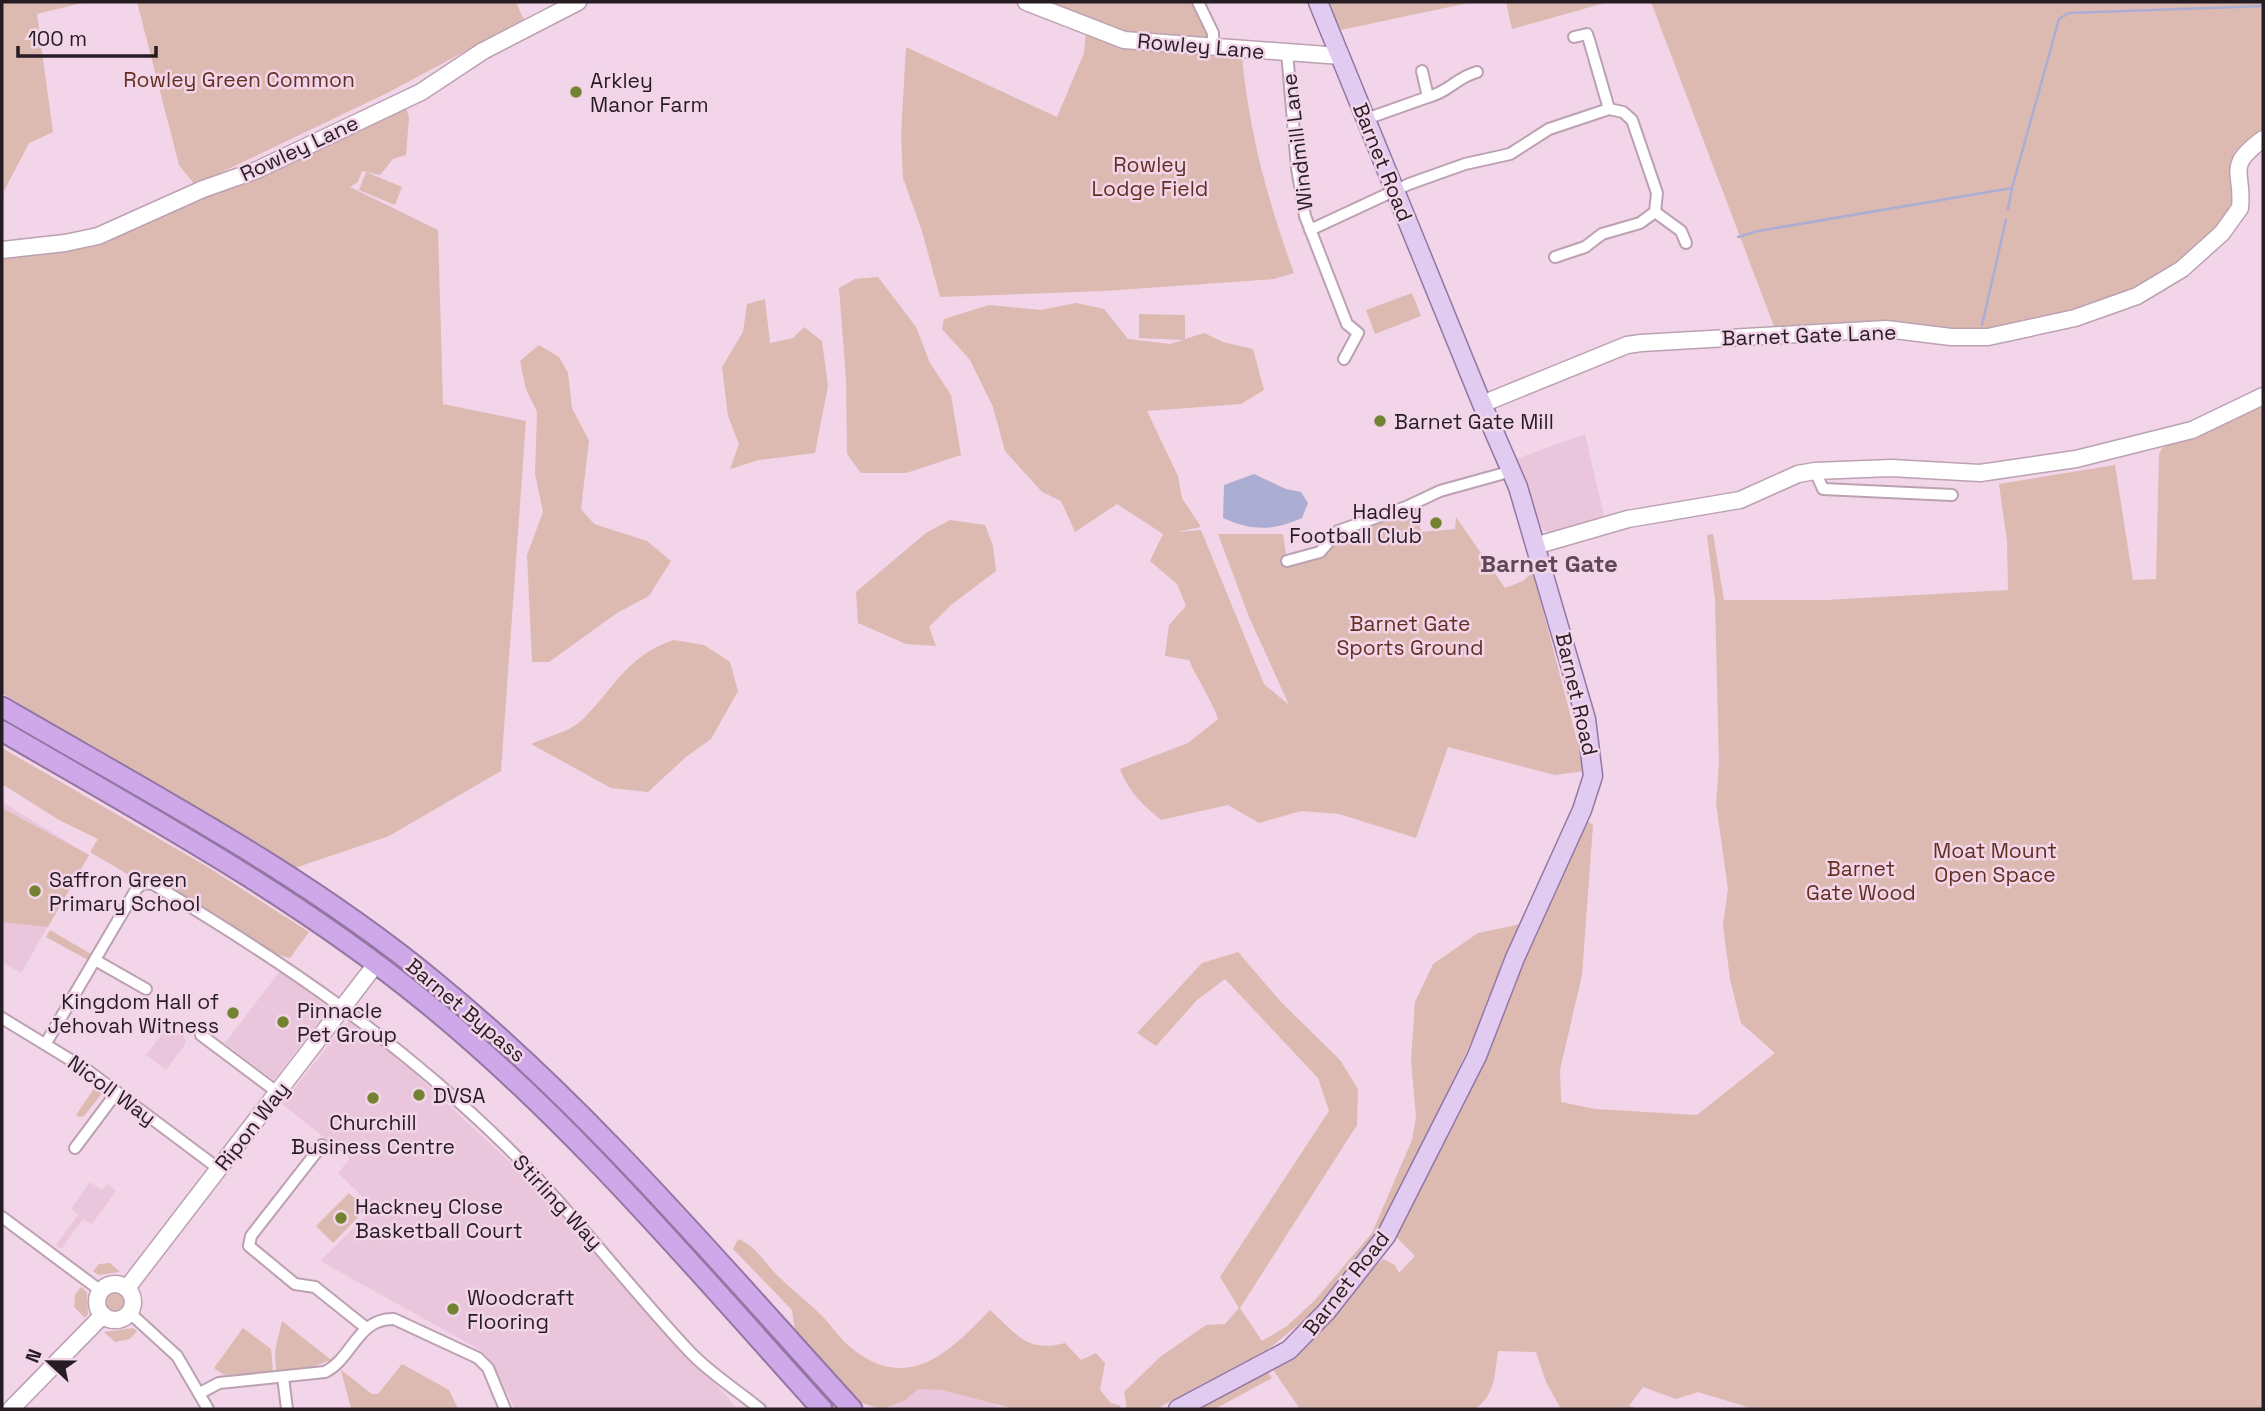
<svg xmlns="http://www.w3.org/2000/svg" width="2265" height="1411" viewBox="0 0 2265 1411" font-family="'Space Grotesk',sans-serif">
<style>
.built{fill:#eac6dd}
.green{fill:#dcbab1}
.water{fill:#abadd2}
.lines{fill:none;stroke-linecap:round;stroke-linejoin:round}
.stream{stroke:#abadd2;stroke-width:2.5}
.street-casing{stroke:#bca1b2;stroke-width:14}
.secondary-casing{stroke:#bca1b2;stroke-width:19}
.primary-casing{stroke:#9377a3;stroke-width:21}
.highway-casing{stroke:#9377a3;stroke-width:23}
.street{stroke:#fff;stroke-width:10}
.secondary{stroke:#fff;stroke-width:16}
.primary{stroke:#e2cbf1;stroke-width:18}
.highway{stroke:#cea8e8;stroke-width:19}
.poi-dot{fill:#738332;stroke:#f2d5e8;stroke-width:2.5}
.labels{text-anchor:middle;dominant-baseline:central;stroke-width:5;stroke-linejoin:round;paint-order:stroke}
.street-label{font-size:21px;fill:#261c23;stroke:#f2d5e8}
.park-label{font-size:21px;fill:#642e20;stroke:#f2d5e8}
.poi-label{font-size:21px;fill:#261c23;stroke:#f2d5e8;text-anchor:start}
.quarter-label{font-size:24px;font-weight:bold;fill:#604858;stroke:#f2d5e8}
</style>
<rect width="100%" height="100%" fill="#f2d5e8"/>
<g class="built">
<path d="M1585,434L1605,520L1566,531L1547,532L1539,526L1516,459Z"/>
<path d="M2,802L89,855L21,973L2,962Z"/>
<path d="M280,971L329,1008L274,1080L225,1043Z"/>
<path d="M350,1021L413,1072L523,1174L738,1409H515L488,1357L482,1351L320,1261L374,1208L338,1173L350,1158L282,1104L345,1024Z"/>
<path d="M169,1025L184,1036L186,1043L166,1070L146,1055Z"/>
<path d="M90,1182L102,1190L107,1184L116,1191L92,1224L83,1219L61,1249L56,1245L78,1215L71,1209Z"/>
<path d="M933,1387L968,1391L1004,1409H864H885L907,1392Z"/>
</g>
<g class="green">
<path d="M2,2H86L37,14L53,132L29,143L4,191L2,224Z"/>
<path d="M137,2H516L524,20L387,93L195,185L179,165Z"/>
<path d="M1044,2H1191L1200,12L1211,33L1209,40L1129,34Z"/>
<path d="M1327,2H1473L1336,31Z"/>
<path d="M1506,2H1608L1512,29Z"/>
<path d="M1651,2H2263V131L2235,152L2231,160L2229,175L2234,201L2227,220L2174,268L2114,299L1995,331L1775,329Z"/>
<path d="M1086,30L1242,57C1249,132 1268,202 1294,273L1274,279L1104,291L940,297L922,231L903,178L901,135L906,47L1057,117L1084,53Z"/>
<path d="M406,107L409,118L406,155L393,159L380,175L362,171L358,182L350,187L438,230L443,404L526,421L501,771L389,836L292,869L2,693V253L98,242Z"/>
<path d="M366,172L402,187L395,205L359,190Z"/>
<path d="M878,277L916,327L930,363L951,395L961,455L906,473H861L847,454L846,379L839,288L855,279Z"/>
<path d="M1412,293L1421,316L1375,334L1366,310Z"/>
<path d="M765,299L770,343L793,338L804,327L822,341L828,386L815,453L759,460L730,469L739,444L728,416L722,367L743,332L747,304Z"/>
<path d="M1076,303L1104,309L1128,339L1170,344L1184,340L1139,338V314L1185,315V339L1204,333L1223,342L1253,349L1264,390L1241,404L1147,411L1178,476L1182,498L1201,527L1176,532L1201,530L1264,684L1289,705L1249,617L1218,534H1283L1287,561L1320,552L1338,531L1416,502L1421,532L1455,529L1456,517L1505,588L1523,581L1533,572L1585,771L1555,775L1448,747L1416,838L1339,814L1301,811L1259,823L1228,805L1161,820C1142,804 1129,792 1120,769L1188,743L1218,719C1211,698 1198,681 1189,660L1165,656L1169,625L1186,606L1177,584L1150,561L1163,534L1117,504L1075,532L1061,501L1042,492L1005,451L993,407L970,360L942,329L944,319L989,305L1041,310Z"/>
<path d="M539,345L559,357L568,373L572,408L589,441L581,509L594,524L647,541L671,561L649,596L617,613L549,662H532L527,555L543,512L535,473L537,412L526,389L520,361Z"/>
<path d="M2263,400V1409H1754L1698,1392L1676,1399L1643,1387L1629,1406L1637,1409H1561L1546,1382L1536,1352L1498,1351C1495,1372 1495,1398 1474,1409H1300L1271,1367L1383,1259L1395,1265L1399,1273L1415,1256L1395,1236L1448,1130L1585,819L1593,825L1582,975L1560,1070L1561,1102L1595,1109L1697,1115L1775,1053L1741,1023L1730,979L1723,925L1728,889L1716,803L1719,764L1715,600L1707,535L1713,534L1724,600H1826L2008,590L2007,541L1999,484L2115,465L2133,580L2156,579L2159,454L2162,448Z"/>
<path d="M950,520L985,525L993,546L996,571L951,605L929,627L936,646L906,644L858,623L856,592L926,533Z"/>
<path d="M674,640L704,645L730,662L738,691L711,739L686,757L648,792L611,788L531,744C546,737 569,732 581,721C614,689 627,655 674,640Z"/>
<path d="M2,717C152,804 307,887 442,998C590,1118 713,1269 841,1409H834L651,1208L403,973L271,880L2,722Z"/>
<path d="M2,748L206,866L309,932L290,958L276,954L156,881H139L90,852L98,839L59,820L2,784Z"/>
<path d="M2,808L89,855L48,927L2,922Z"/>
<path d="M1521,924L1489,1005L1399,1193L1366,1253L1344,1281L1304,1320L1266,1351L1156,1409H1127L1124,1392L1160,1357L1206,1325L1225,1324L1239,1308L1220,1277L1329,1111L1318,1078L1225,979L1197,1000L1156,1046L1137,1033L1202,963L1238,952L1281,1002L1340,1060L1358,1089L1357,1125L1240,1308L1262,1341L1287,1326L1315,1300L1372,1233L1412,1140L1416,1118L1411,1060L1415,1002L1433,964L1478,933Z"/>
<path d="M50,930L91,954L88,960L46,937Z"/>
<path d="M95,1087L103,1092L84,1116L79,1117L76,1115Z"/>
<path d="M349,1193L366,1209L333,1243L316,1226Z"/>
<path d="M738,1239C756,1246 764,1262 777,1275C791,1289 807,1301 821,1315C832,1326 841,1341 854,1350C909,1393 951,1351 990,1310C1018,1335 1026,1353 1065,1343L1081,1360L1096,1353L1105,1363L1100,1390L1111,1403L1119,1405L1121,1409H1014L943,1390L918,1389L904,1401L882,1409L858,1402L796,1337L792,1310L733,1249Z"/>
<path d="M110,1263L120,1272L98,1275L93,1271L99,1264Z"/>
<path d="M81,1287L87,1292L88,1314L85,1318L74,1307L75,1295Z"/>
<circle cx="115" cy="1302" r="12"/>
<path d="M282,1321L331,1360L312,1367L276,1371L275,1351Z"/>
<path d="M133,1328L137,1331L130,1339L115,1342L104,1332Z"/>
<path d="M243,1328L271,1349L273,1372L224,1375L214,1368Z"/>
<path d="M402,1364L449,1390L458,1409H351L341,1370L372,1394H378Z"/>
<path d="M1266,1370L1272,1378L1215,1409H1194Z"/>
</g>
<path class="water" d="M1254,474L1286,489L1301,492L1308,503L1302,518C1273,531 1252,531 1223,518L1224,485Z"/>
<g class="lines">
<g class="stream">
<path d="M2008,209L2012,188"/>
<path d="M1738,237L1758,231L2012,188L2059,19L2069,13L2263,6"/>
<path d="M1982,325L2006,220"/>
</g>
<defs>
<g id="street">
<path d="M1198,2L1213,33V49"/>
<path d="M1574,37L1587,34L1589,40L1609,109"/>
<path d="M1287,52L1297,168L1305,216L1347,324L1358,333L1344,359"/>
<path d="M1428,97C1451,91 1455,78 1477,72"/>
<path d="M1366,119L1428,97L1422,71"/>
<path d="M1655,212L1681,231L1686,243"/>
<path d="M1310,230L1409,184L1465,164L1510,154L1549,129L1609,109L1623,112L1632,120L1657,193L1655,212L1640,223L1602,234L1585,247L1555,257"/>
<path d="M1815,471L1823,489L1952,495"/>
<path d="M1287,561L1320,552L1338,531L1406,507L1440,491L1512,471"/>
<path d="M95,960L146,989"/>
<path d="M2,1018L87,1070L219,1169"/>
<path d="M201,1035L277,1092"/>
<path d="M46,1043L137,888L144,883L153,884C282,961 398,1040 506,1146C572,1211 627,1285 690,1352C711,1374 737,1390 760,1409"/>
<path d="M322,1145L251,1236L249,1246L295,1284L315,1287L365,1327"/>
<path d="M75,1148L117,1092"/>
<path d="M2,1217L101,1291"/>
<path d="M130,1313L177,1356L208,1409"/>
<path d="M283,1377L287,1409"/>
<path d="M200,1393L219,1383L325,1372C353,1358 357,1318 394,1319L478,1358L488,1368L505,1409"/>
</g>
<g id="secondary">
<path d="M1026,2L1124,40L1341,56"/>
<path d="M2,250L65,243L98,236L203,189L257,170L421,92L483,51L578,2"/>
<path d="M1482,404L1627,345L1641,343L1886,329L1951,337H1988L2075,318L2137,296L2182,269L2222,233L2240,208C2244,170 2224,168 2263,139"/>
<path d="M1538,545L1628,519L1740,500L1798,474L1815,471L1891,468L1980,473L2076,459L2192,430L2263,396"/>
<circle cx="115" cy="1302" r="18"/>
<path d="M127,1288L376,964"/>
<path d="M11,1409L103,1315"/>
</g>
<path id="primary" d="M1178,1409L1289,1350L1327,1311L1386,1236L1477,1056L1515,958L1582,810L1593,776L1586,719L1518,487L1482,404L1318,2"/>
<g id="highway">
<path d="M2,707C149,793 303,873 435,982C589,1108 718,1262 852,1409"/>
<path d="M2,731C146,815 294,895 424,1001C572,1121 695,1269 822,1409"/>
</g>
</defs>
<use href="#street" class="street-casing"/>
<use href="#secondary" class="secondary-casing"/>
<use href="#primary" class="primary-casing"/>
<use href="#highway" class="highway-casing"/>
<use href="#street" class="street"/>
<use href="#secondary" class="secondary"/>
<use href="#primary" class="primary"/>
<use href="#highway" class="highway"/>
</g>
<g class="poi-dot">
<circle cx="576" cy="92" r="7"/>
<circle cx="1380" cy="421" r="7"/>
<circle cx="1436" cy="523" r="7"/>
<circle cx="35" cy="891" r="7"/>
<circle cx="233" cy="1013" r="7"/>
<circle cx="283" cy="1022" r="7"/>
<circle cx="419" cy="1095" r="7"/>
<circle cx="373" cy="1098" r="7"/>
<circle cx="341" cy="1218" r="7"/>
<circle cx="453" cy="1309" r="7"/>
</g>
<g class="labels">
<g class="street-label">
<text transform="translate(1201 46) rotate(5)">Rowley Lane</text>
<text transform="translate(1297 142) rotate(-97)">Windmill Lane</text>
<text transform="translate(299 148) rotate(-25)">Rowley Lane</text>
<text transform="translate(1383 162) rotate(68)">Barnet Road</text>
<text transform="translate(1809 335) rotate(-2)">Barnet Gate Lane</text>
<text transform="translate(1577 694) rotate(77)">Barnet Road</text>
<text transform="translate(466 1010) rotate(40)">Barnet Bypass</text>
<text transform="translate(112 1090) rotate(36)">Nicoll Way</text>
<text transform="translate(252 1126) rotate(-52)">Ripon Way</text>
<text transform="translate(558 1202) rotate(47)">Stirling Way</text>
<text transform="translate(1346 1283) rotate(-52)">Barnet Road</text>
</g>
<g class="park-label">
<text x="239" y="79">Rowley Green Common</text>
<text x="1150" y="164">Rowley<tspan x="1150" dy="24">Lodge Field</tspan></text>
<text x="1410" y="623">Barnet Gate<tspan x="1410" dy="24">Sports Ground</tspan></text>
<text x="1995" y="850">Moat Mount<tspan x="1995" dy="24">Open Space</tspan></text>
<text x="1861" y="868">Barnet<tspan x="1861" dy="24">Gate Wood</tspan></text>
</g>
<g class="poi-label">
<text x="590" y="80">Arkley<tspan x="590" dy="24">Manor Farm</tspan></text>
<text x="1394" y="421">Barnet Gate Mill</text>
<text x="1422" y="511" text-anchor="end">Hadley<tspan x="1422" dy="24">Football Club</tspan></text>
<text x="49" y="879">Saffron Green<tspan x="49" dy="24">Primary School</tspan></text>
<text x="219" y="1001" text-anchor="end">Kingdom Hall of<tspan x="219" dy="24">Jehovah Witness</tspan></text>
<text x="297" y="1010">Pinnacle<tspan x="297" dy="24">Pet Group</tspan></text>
<text x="433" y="1095">DVSA</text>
<text x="373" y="1122" text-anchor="middle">Churchill<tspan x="373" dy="24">Business Centre</tspan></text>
<text x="355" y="1206">Hackney Close<tspan x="355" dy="24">Basketball Court</tspan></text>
<text x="467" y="1297">Woodcraft<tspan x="467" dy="24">Flooring</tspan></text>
</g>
<g class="quarter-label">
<text x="1549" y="563">Barnet Gate</text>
</g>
</g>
<rect width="2265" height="1411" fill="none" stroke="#261c23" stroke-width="7"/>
<g transform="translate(49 1362) rotate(292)" stroke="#f2d5e8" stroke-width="5" paint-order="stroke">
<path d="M0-5L12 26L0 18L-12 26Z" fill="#261c23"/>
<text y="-10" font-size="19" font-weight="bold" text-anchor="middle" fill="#261c23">N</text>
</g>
<path d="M18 46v10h138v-10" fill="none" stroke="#261c23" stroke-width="3.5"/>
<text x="28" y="46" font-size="21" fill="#261c23" stroke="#f2d5e8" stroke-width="5" paint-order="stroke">100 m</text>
</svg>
